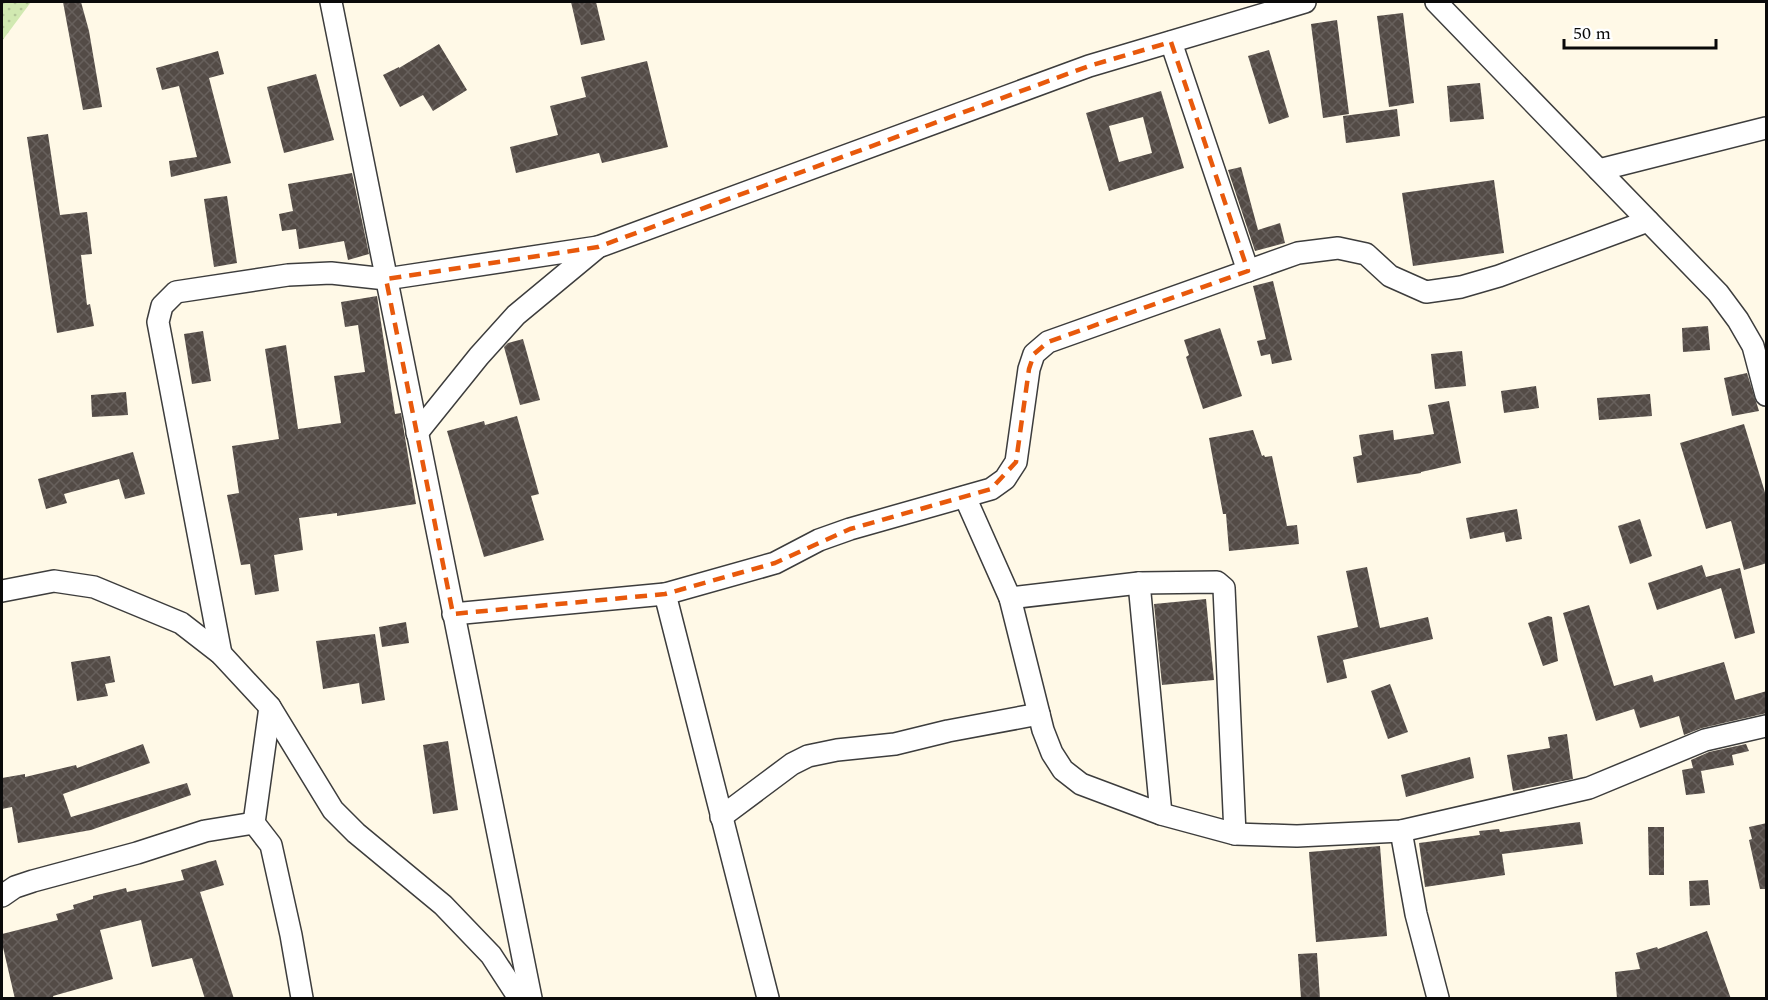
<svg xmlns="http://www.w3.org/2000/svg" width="1768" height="1000" viewBox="0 0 1768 1000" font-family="Spectral,serif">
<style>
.grass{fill:url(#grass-dots)}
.building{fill:url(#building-cross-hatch);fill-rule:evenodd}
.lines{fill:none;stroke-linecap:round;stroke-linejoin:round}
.minor-casing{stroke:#3d3d3d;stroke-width:24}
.minor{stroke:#fff;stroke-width:21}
.marked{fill:none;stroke:#e8590c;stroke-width:4.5;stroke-dasharray:12 8;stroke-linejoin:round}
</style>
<defs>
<pattern id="grass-dots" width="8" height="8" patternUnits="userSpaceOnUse" patternTransform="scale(1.5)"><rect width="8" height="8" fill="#d1e9b1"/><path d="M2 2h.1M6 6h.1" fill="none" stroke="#b2c697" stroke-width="1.8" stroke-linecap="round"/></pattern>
<pattern id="building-cross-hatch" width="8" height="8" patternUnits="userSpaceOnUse" patternTransform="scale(1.5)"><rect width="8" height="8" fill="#534b46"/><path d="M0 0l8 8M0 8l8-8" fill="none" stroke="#67605c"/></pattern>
</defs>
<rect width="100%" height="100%" fill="#fff9e7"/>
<path class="grass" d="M2,2H31L2,41Z"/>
<g class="building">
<path d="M63,2H81L89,31L102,107L83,110Z"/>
<path d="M571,2H596L605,40L581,45Z"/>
<path d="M1403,13L1414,103L1389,107L1377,16Z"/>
<path d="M1337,20L1349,114L1323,118L1311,24Z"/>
<path d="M439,44L467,90L433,111L423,95L400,107L383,75L399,67V68Z"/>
<path d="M1269,50L1289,117L1269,124L1248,56Z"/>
<path d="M218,51L224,74L209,78L231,163L171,177L169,161L197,157L179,86L162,90L156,68Z"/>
<path d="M647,61L668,147L602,163L599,153L516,173L510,147L558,135L550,106L586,97L581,77Z"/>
<path d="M316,74L334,140L284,153L267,87Z"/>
<path d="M1480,83L1484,119L1450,122L1447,86Z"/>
<path d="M1161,91L1184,168L1109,191L1086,113ZM1143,117L1152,153L1119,162L1109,126Z"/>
<path d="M1397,109L1400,136L1346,143L1343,116Z"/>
<path d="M48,134L60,215L87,212L92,254L81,255L87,305L90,304L94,326L57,333L27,137Z"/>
<path d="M1241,167L1258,230L1280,223L1285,243L1255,251L1228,170Z"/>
<path d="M352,173L369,254L348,260L344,241L299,249L296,229L282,231L279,214L293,211L288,184Z"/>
<path d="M1494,180L1504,253L1413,266L1402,193Z"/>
<path d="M227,196L237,263L214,267L204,199Z"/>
<path d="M1273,281L1292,360L1272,364L1270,354L1261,356L1257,341L1266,339L1253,286Z"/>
<path d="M377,296L395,414L401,413L416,504L337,516V513L299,518L303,550L274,555L279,591L255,595L250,564L241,565L227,495L239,493L232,446L279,439L265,349L286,345L298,429L341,423L334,376L365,372L358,325L345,327L341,302Z"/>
<path d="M1708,326L1710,350L1683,352L1682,328Z"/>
<path d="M1220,328L1242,396L1203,409L1186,357L1189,355L1184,340Z"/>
<path d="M203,331L211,381L192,384L184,334Z"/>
<path d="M523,339L540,400L520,405L504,347L508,343Z"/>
<path d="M1462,351L1466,386L1435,389L1431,354Z"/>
<path d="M1747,373L1759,411L1732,416L1724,378Z"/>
<path d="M1536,386L1539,408L1504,413L1501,391Z"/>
<path d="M126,392L128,415L92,417L91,395Z"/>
<path d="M1650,394L1652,416L1599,420L1597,398Z"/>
<path d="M1449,401L1461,463L1421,472V473L1357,483L1353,457L1362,455L1359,435L1393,430L1394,440L1434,434L1428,405Z"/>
<path d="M517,416L539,494L531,496L544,540L484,557L447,431L484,421L485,425Z"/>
<path d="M1744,424L1767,499V563L1744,570L1731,521L1706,529L1680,443Z"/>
<path d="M1253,430L1262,456L1264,455L1265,457L1272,456L1287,526L1297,525L1299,544L1229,551L1226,514H1223L1209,438Z"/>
<path d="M133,452L145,494L125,499L119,479L64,494L67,503L46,509L38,479Z"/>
<path d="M1517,509L1522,539L1506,542L1504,532L1470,539L1466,518Z"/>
<path d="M1640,519L1652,556L1630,564L1618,526Z"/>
<path d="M1702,565L1706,577L1740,568L1755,633L1735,639L1721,588L1657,610L1648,583Z"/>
<path d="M1367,567L1380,628L1428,617L1433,639L1343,660L1347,678L1327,683L1317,636L1358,627L1346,571Z"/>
<path d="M1206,599L1214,680L1162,685L1154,604Z"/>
<path d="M1589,605L1614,686L1652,675L1654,682L1724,662L1735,700L1767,691V713L1702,728L1684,735L1679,716L1640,728L1634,709L1596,721L1563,613Z"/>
<path d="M1548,616L1552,617L1558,661L1543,666L1528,623Z"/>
<path d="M406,622L409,643L382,647L379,627Z"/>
<path d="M375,634L385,700L362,704L359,683L323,689L316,641Z"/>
<path d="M110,656L115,682L105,684L108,696L77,701L71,662Z"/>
<path d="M1390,684L1408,732L1388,739L1371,691Z"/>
<path d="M1567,734L1573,779L1513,791L1507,755L1550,748L1548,737Z"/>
<path d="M448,741L458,810L433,814L423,745Z"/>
<path d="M143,744L150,763L63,794L71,817L187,783L191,795L91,830L18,843L12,807L2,809V778L25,774V777L76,765L77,768Z"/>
<path d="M1746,744L1749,751L1732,755L1734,765L1701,771L1705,793L1686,795L1682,770L1693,768L1691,760L1709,752Z"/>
<path d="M1470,757L1474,778L1406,797L1401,775Z"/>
<path d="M1580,822L1583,844L1502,854L1505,875L1425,887L1419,843L1480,835L1479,831L1499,829L1500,832Z"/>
<path d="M1767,823V889H1760L1749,840L1752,839L1749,827Z"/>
<path d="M1648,827H1664V875H1649Z"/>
<path d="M1380,846L1387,936L1316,942L1309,852Z"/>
<path d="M216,860L224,885L200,892L234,999H205L192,958L152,967L141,920L100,930L113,979L53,996L54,999H15L2,943V934L58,920L56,914L74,909L73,905L93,899V896L126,888L127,892L184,880L181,870Z"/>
<path d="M1708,880L1710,905L1690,906L1689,881Z"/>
<path d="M1707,931L1731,999H1617L1615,972L1640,969L1636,953L1657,947L1658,949Z"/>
<path d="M1317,953L1320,999H1301L1298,954Z"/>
</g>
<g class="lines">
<defs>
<g id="minor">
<path d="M331,2L531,998"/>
<path d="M1436,2L1718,293L1738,320L1753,346L1766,395"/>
<path d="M1171,42L1248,271"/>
<path d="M1599,170L1766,128"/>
<path d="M417,433L479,356L516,315L598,247L1089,66L1305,2"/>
<path d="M965,497L1010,598L1043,730L1052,753L1063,770L1081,784L1161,814L1235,834L1297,836L1401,831L1589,788L1705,740L1766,726"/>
<path d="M1139,583L1161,814"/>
<path d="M2,591L54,581L94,587L181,623L221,654L270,707L333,810L356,833L443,905L491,955L519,998"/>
<path d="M665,594L768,998"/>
<path d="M1010,598L1139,583L1217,582L1224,588L1235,834"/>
<path d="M453,614L665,594L775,563L819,540L850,529L991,489L1005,479L1016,462L1029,369L1034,354L1048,342L1298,253L1338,248L1366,254L1390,276L1426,292L1461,287L1499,276L1648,221"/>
<path d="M221,654L158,322L162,306L176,292L288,275L331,273L386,279L598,247"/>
<path d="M270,707L254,823L271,845L291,935L302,998"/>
<path d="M721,817L792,764L808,756L837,750L895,744L948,731L1039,714"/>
<path d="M1401,831L1416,914L1438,998"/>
<path d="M2,896L15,887L33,881L137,853L205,831L254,823"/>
</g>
</defs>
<use href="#minor" class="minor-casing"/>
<use href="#minor" class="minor"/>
</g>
<path class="marked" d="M1171,42L1248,271L1048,342L1034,354L1029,369L1016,462L991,489L850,529L775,563L665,594L453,614L386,279L598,247L1089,66Z"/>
<rect width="1768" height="1000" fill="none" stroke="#0a0a0a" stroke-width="6"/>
<path d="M1564 39v9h152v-9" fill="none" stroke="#0a0a0a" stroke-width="3"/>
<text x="1573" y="39" font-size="18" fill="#0a0a0a" stroke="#ffffff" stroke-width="4.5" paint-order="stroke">50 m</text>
</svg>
